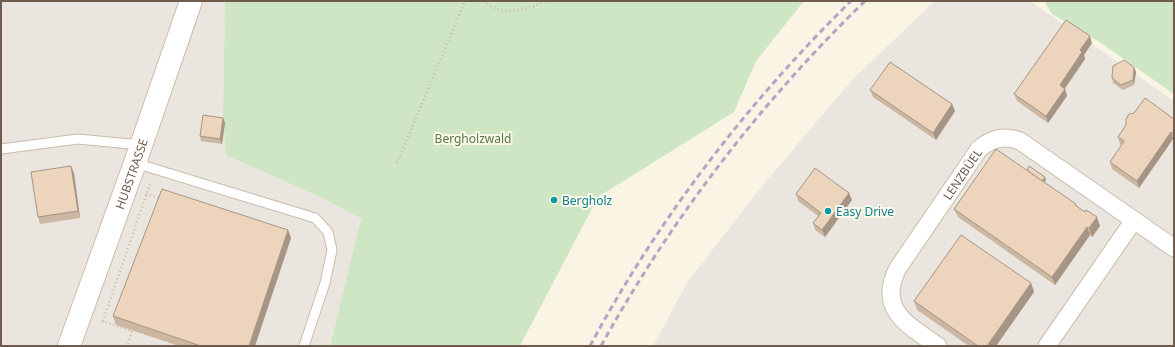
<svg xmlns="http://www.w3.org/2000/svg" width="1175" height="347" viewBox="0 0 1175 347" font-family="'Noto Sans',sans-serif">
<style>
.industrial{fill:#eae5de}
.green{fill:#cee6c3}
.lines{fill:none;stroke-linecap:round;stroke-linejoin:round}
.lane-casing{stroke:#cabcab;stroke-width:11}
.street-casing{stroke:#cabcab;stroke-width:19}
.secondary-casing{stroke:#cdbdaa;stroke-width:24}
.path{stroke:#d2b9a1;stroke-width:2.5;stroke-dasharray:1 3;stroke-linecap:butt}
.lane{stroke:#fff;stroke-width:9}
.street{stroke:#fff;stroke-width:17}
.secondary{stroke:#fff;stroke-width:22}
.rail{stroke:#b7a4c2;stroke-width:3;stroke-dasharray:6 4;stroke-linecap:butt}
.wall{fill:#ccb7a3}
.shaded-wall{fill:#a69584}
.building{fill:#edd5bd;stroke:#a69584}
.culture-dot{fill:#0f9aa8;stroke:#fdf8e9;stroke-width:1.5}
.labels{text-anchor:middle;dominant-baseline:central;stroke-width:4;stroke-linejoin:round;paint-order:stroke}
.park-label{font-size:12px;fill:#527b47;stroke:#fdf8e9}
.street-label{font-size:12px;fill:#705c4c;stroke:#fdf8e9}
.culture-label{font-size:12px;fill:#0d838f;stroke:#fdf8e9;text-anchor:start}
</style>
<rect width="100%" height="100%" fill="#faf4e4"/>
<g class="industrial">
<path d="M1,1H225L223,114L321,197L361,217L330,346H1Z"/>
<path d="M935,1H1030L1174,101V346H653L687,283L758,191L852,80Z"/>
</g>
<g class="green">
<path d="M225,1H804L756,61L734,112L598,197L520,346H330L361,218L321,197L226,155L223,114Z"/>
<path d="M1044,1H1174V94L1098,41L1052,14Z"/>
</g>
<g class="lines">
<defs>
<g id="lane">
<path d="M1,149L78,139L141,145"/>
<path d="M135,163L315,218L328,232L332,250L325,283L304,346"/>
</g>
<g id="street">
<path id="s1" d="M938,346C909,326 876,309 898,268L979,149C992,138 1004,135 1020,141L1174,248"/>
<path d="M1047,346L1134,220"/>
</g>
<g id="secondary">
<path id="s2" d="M69,346L135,163L191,1"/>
</g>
</defs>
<use href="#lane" class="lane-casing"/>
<use href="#street" class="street-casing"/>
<use href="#secondary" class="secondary-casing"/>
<g class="path">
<path d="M484,1C502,18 526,10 546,1"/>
<path d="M397,163L465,1"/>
<path d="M146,194L162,199"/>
<path d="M102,321L132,331L127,346"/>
<path d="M103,321L151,181"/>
</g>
<use href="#lane" class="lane"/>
<use href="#street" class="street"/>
<use href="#secondary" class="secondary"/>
<g class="rail">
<path d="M590,346C658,219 748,102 851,1"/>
<path d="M601,346C671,219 761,102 865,1"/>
</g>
</g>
<g class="wall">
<path d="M1092,43L1084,55L1085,59L1065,89L1067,96L1048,123L1017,101L1014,94Z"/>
<path d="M1134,67L1136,72L1134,85L1123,90L1113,83L1112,78Z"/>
<path d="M870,90L952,104L955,111L936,140L873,97Z"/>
<path d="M1134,113L1174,119V140L1173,139L1139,188L1112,169L1110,162L1122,145L1120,144L1118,137Z"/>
<path d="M223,118L225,123L222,144L201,141L200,136Z"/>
<path d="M1027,170L1046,180L1044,182L1076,204L1077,206L1100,226L1092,237L1090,235L1055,285L958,217L954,209Z"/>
<path d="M74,173L80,218L40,224L38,217Z"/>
<path d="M796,194L852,200L825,237L815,230L813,223L818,216L798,201Z"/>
<path d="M288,230L291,238L255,346H179L116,325L113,316Z"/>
<path d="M1031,283L1034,292L996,346H969L917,310L914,301Z"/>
</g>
<g class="shaded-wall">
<path d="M1090,36L1092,43L1084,55L1085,59L1062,92L1060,85L1080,50Z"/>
<path d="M1134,67L1136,72L1134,85L1133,80Z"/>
<path d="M1065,89L1067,96L1048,123L1046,116Z"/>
<path d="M952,104L955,111L936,140L933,133Z"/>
<path d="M223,118L225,123L222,144L220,139Z"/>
<path d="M1171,132L1173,139L1139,188L1137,181Z"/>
<path d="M71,166L74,173L80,218L78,211Z"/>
<path d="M1045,177L1046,180L1041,186L1040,184Z"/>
<path d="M849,193L852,200L825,237L822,230Z"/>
<path d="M1097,217L1100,226L1092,237L1089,228Z"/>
<path d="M1087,227L1090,235L1055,285L1052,277Z"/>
<path d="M288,230L291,238L255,346H249Z"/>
<path d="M1031,283L1034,292L996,346H987Z"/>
</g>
<g class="building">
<path d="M1066,20L1090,36L1080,50L1082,52L1060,85L1065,89L1046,116L1014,94Z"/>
<path d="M1124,60L1134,67L1133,80L1121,85L1112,78L1113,66Z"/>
<path d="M890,62L952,104L933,133L870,90Z"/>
<path d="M1145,98L1174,119V134L1171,132L1137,181L1110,162L1124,141L1118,137L1126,125V119L1129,114L1134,113Z"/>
<path d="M203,115L223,118L220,139L200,136Z"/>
<path d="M996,149L1076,204L1075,205L1085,212L1086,210L1097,217L1089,228L1087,227L1052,277L954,209Z"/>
<path d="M71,166L78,211L38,217L31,172Z"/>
<path d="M1029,166L1045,177L1042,181L1027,170Z"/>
<path d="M815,168L849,193L822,230L813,223L821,213L796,194Z"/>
<path d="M162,189L288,230L249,346H201L113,316Z"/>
<path d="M961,235L1031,283L987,346H978L914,301Z"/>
</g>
<g class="culture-dot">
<circle cx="554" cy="200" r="4"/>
<circle cx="828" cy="211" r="4"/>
</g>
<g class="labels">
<g class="park-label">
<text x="473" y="138">Bergholzwald</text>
</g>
<g class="street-label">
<text stroke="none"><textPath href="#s2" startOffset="183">HUBSTRASSE</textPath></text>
<text stroke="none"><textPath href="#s1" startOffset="214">LENZBÜEL</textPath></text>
</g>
<g class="culture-label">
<text x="562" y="200">Bergholz</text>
<text x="836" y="211">Easy Drive</text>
</g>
</g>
<rect width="1175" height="347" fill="none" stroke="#705c4c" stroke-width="4"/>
</svg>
